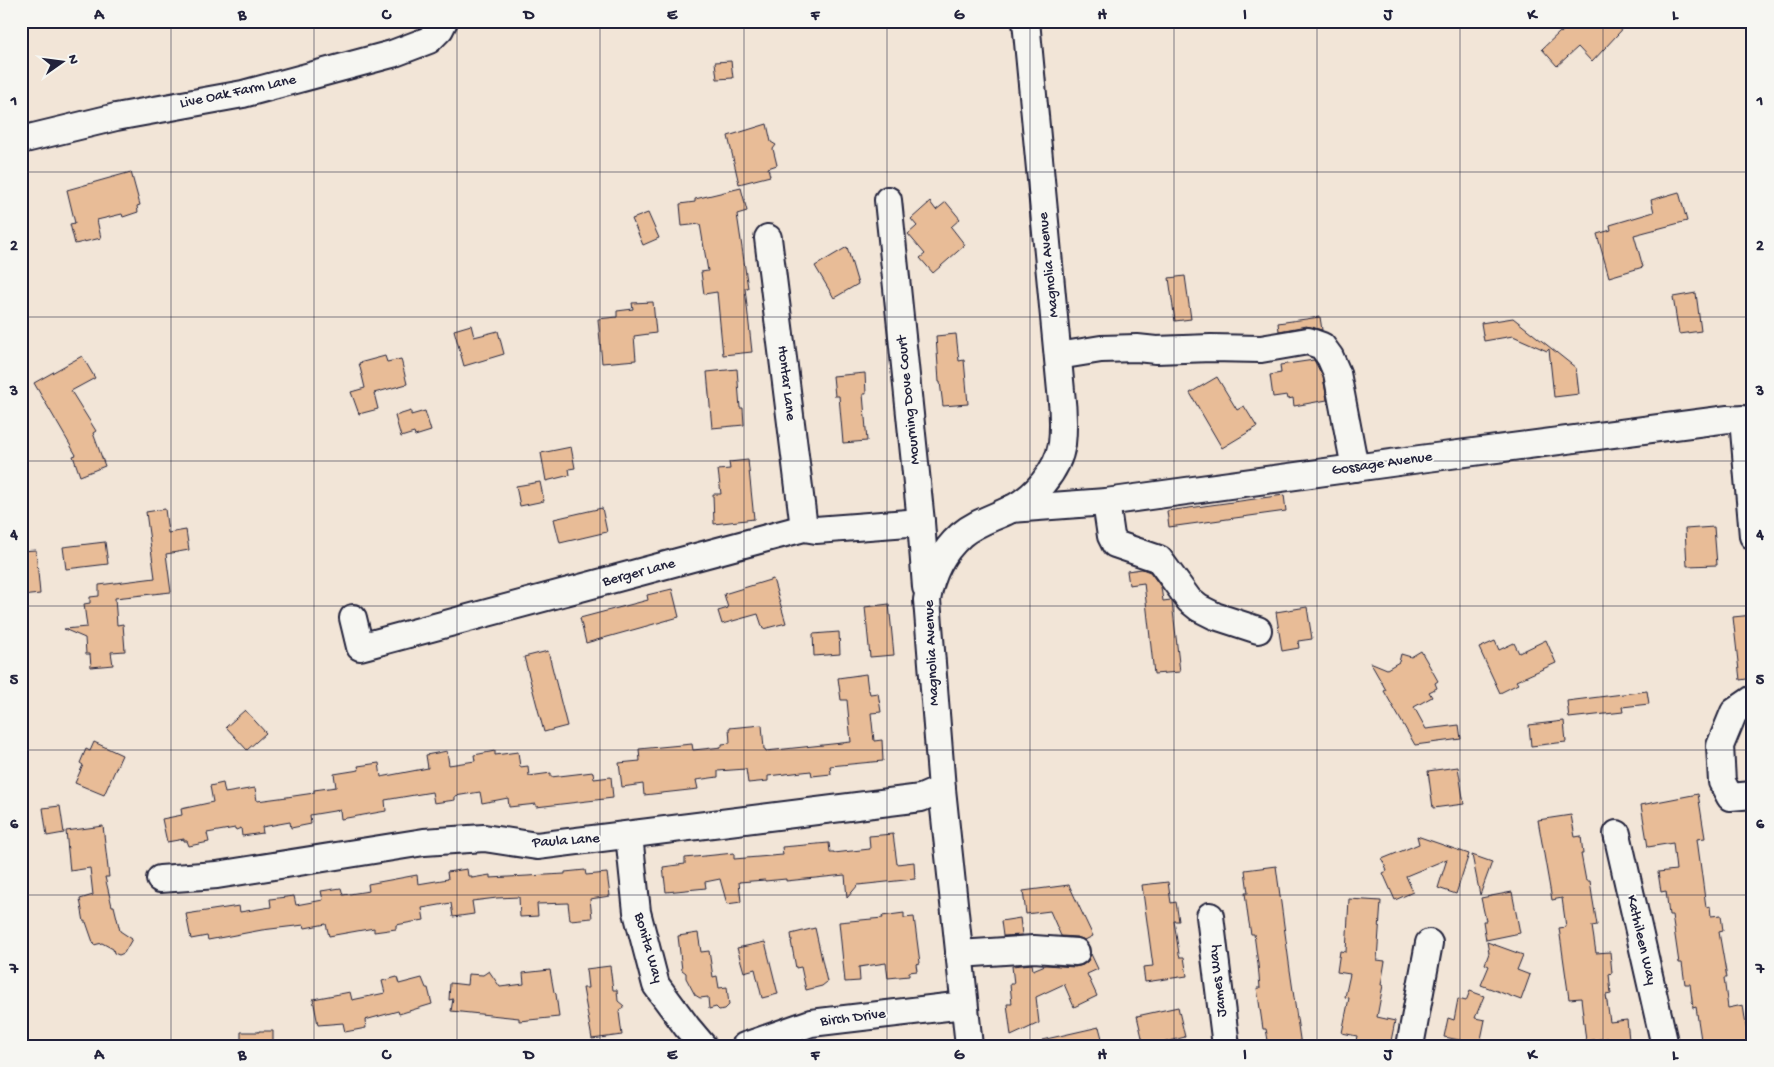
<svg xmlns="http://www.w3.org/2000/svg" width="1774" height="1067" viewBox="0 0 1774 1067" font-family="'Gochi Hand',sans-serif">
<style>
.building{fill:#e8bc97;stroke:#22223b}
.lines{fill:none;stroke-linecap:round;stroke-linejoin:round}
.minor-casing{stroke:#22223b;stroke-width:30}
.minor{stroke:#f6f6f2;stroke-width:26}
.grid{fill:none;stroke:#22223b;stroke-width:1;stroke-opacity:0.55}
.labels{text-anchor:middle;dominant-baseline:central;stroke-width:4;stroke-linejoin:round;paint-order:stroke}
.street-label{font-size:15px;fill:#22223b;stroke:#f6f6f2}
.neatline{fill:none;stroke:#22223b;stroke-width:2}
.grid-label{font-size:16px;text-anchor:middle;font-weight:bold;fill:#22223b}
</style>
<rect width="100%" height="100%" fill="#f2e5d7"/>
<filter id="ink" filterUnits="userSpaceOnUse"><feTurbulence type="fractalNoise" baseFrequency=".02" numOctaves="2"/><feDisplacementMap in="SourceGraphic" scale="10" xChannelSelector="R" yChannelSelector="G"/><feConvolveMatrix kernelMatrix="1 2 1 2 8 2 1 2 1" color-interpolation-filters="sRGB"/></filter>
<g filter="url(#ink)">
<g class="building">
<path d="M1573,21H1630L1592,62L1578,47L1557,66L1542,49L1560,32L1561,33Z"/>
<path d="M731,61L733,78L717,79L715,62Z"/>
<path d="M767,124L771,142L776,145L773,149L777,165L768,168L770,176L739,184L728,136Z"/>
<path d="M131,172L140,205L137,206L138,212L123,217L122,214L97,220L101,238L75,244L70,224L75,223L67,190Z"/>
<path d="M741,188L747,211L737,214L748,288H745L752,352L723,355L717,292L704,294L701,272L708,271L700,224L682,226L680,204L695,202V199Z"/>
<path d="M1679,192L1687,221L1634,235L1643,267L1609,277L1597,234L1611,230L1610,225L1654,212L1651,200Z"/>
<path d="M930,202L936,210L946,202L960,219L951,227L965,245L933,273L920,258L925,254L908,234L917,226L911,219Z"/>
<path d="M648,213L659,238L643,245L632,219Z"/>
<path d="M847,247L858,284L834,298L815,266Z"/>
<path d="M1185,276L1191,319L1175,321L1169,278Z"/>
<path d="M1696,293L1701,331L1679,334L1673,297Z"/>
<path d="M653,302L656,333L634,336L636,360L602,363L598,319L617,317V311L633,309L632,303Z"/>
<path d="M1320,317L1322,330L1306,326L1279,331L1278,323Z"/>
<path d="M1513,318L1576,368L1579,394L1554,397L1549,349L1547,351L1513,336L1484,341L1481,323Z"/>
<path d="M471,325L474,337L498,331L504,354L464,366L454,330Z"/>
<path d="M956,334L959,361L964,360L968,404L943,406L940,382H939L936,336Z"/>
<path d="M82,356L95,378L71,391L96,431L93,433L105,466L80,476L73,456L76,455L34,383Z"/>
<path d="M385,356L387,362L401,359L407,384L374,393L378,409L359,414L351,392L365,388L359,363Z"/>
<path d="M1314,360L1323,377L1327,400L1294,406L1293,398L1288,399L1287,395L1273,397L1270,375L1281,373L1280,365Z"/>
<path d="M737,369L740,408H743L744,425L712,428L707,372Z"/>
<path d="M865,373L866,394H863L867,441L843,443L839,396H835L833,376Z"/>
<path d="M1217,377L1237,410L1244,406L1257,427L1222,448L1190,393Z"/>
<path d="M411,411V415L425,411L431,431L415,436L414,433L401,437L395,416Z"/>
<path d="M571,447L575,468L569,469L570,475L546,481L541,453Z"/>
<path d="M748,460L754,519L714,524L713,494H721L718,470L730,469L729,462Z"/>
<path d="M540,482L544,501L520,506L516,486Z"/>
<path d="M1284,495L1286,511L1169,527L1167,511Z"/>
<path d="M602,508L607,532L560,543L554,519Z"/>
<path d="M165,509L168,533L186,530L189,550L166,554L171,592L115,598L117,625L123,624L125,651L111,652L113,665L91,667L90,654H86L85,638L64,629L87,627L84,604L90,603V597L99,596V585L155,578L146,512Z"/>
<path d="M1714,527L1717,565L1687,566L1685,529Z"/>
<path d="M105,542L108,564L66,569L63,547Z"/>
<path d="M36,550L40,594L21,596V551Z"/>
<path d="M1142,569L1150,572L1161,587L1163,601L1171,600L1172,602L1180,672L1154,674L1144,583L1129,585L1127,571Z"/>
<path d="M773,579L786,623L763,629L758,614L722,624L718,611L728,608L724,594Z"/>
<path d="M672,589L679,617L586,643L580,618L648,600L647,595Z"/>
<path d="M889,604L894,655L870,657L865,607Z"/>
<path d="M1307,607L1312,639L1298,641L1299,648L1282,651L1276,612Z"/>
<path d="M1753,615V678L1740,680L1733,617Z"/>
<path d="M839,632L840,654L814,656L813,634Z"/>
<path d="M1546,640L1556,663L1516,681L1518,684L1500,693L1479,648L1495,641L1499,650L1514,643L1519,653Z"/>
<path d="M548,651L567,726L544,732L524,657Z"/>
<path d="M1421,651L1438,681L1435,683L1437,688L1429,692L1432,697L1414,707L1426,729L1459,725L1461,739L1415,745L1384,691L1386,690L1370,662L1387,669L1399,662L1401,654L1411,657Z"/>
<path d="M866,674L868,690H869L870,694L878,693L881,712L871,713L874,741L882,740L883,761L830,766L831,774L812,776L811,771L768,776V781L748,783L746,769L718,771V777L696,780L698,789L644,795L643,784L622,787L619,763L640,761L639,749L692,744L693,750L722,747V744L730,743L729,728L762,725L764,749H765L766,751L851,742L847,700H841L838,678Z"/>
<path d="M1647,691L1649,704L1622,707L1623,712L1569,718L1567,701Z"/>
<path d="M245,710L266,733L247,750L226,727Z"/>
<path d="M1564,721L1566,742L1531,746L1529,725Z"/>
<path d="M94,742L122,755L104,795L75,783L83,765L80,763L86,749L90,751Z"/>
<path d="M447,751L449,765L475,761L474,755L495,751V755L518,752L520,767L528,766L529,776L551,773V777L593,772L594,779L611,777L613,798L536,807V804L509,807L508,798L482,803L480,792L455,796V800L434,803L432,792L385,800L386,811L341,819L340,810L310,815L311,824L291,828L290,822L262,827L263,833L242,836L241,828L236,830L235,828L207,833L209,842L189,846L187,841H184V839L167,842L162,819L182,815L181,809L213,802L210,786L223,783L225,793L255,788L257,801L287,797L314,793V790L336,787L334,774L359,770L358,766L379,763L381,777L428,768L426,755Z"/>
<path d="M1458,767L1464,804L1433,808L1428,771Z"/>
<path d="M1698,794L1705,838L1697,839L1706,907L1710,906L1711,916L1721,915L1723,931L1719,932L1727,978H1724L1728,1008L1743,1005L1749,1046H1702L1696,1007L1693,1008L1690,984H1685L1682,963H1679L1672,915H1669L1666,891L1661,892L1658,872L1676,870L1673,843L1648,847L1641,805Z"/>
<path d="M60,806L64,833L47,836L43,808Z"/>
<path d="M1571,815L1575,837L1581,836L1583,854H1581L1586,881H1590L1592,895L1597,925L1592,926L1596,953L1610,952L1612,973L1609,974L1611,994L1606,995L1610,1022L1627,1020L1629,1040L1608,1042V1038L1586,1041L1581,998L1569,999L1559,928L1566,927L1562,898L1552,900L1538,820Z"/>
<path d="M103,826L109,877H105L112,906H114L120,931L132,939L124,953L119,955L114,953L113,949L102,943L94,945L86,922H84L80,899L93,895L90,868L70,871L66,831Z"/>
<path d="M893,834L897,864L914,862L915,879L858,885L847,898L845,875L786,881V879L765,881V880L739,882L741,902L727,904L720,879L705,882L706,888L666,892L663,867L685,864V858L734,853V859L783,855L782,847L829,843L830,852H834V853L870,849L869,836Z"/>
<path d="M1417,836L1469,854L1456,894L1438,888L1447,859L1406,876L1413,892L1395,900L1383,873L1387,871L1382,859L1419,844Z"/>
<path d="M1472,855L1492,862L1480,895Z"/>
<path d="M1276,866L1290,970L1301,1046H1269L1266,1029H1263L1257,988H1260L1258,964L1254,934H1251L1248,917L1245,893H1248L1245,870Z"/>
<path d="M467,869L468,876H472V878L490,875V878L565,874V872L585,870L586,875L607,873L610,896L590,899L592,918L570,920L568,903L537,904L538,916L520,917L519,897L497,898L472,901L474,914L453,917L451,903L422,908L424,920L396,925V929L374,932V928L329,936L326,924L305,928L304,925L262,930L208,940L207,936L191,939L186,914L239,906L240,912L271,907L270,899L294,896L296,905L323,900L321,891L341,888L343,895L369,891L368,884L417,875L418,884L448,879L447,872Z"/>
<path d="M1168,882L1171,903L1176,902L1179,921H1174L1179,954L1180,957H1184L1187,976L1145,982L1143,967L1153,966L1142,885Z"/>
<path d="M1069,885L1093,936L1085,940L1077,937L1061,936L1050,911L1026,914L1023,891Z"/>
<path d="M1512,892L1520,933L1486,940L1483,921H1486L1481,898Z"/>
<path d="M1349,899L1381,901L1377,960L1385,961L1381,985H1383L1377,1017L1395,1021L1390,1046H1355L1357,1036L1342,1033L1349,998L1345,997L1350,974L1337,972L1340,951L1346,952Z"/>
<path d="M904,913V918L914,917L920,963L916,964L917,971L909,972V976L888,978L886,963L859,967L860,981L845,982L839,922L883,918L882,916Z"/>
<path d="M1020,918L1022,935L1003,936L1001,921Z"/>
<path d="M815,928L827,982L822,986L806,990L801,967L796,968L791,941H792L791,934Z"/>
<path d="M698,933L701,952L709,951L713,977L717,976L719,988L727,987L729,1005L725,1009L719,1010L716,1007L709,1009L708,997L700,998L695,995L686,978V973L682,970L678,936Z"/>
<path d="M765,942L778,994L762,998L755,969L744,972L737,948Z"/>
<path d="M1487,942L1523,955L1517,970L1530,975L1521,1000L1481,985L1489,966L1485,964L1489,953Z"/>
<path d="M1091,954L1098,969L1087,974L1097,996L1074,1007L1064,984L1036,997L1039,1023L1011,1036L1007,1004H1012L1010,984H1014L1012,966L1032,964L1033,970L1045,965L1075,967L1083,965L1088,961Z"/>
<path d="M610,966L613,990H617L618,1001L624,1006L619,1012L622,1035L592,1039L583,988H588L586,969Z"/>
<path d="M550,970L554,992L556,994L559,1017L519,1021V1018L451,1011L453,999L449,1000L450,983L467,985L468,974L483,975L489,971L500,987L524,984L523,973Z"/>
<path d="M397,977L399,984L422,978L426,988H428L432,1004L399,1014L398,1011L365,1020L366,1028L345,1032L343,1023L318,1025L313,999L350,992L352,1000L385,993L382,981Z"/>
<path d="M1470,991L1484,996L1475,1018L1485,1020L1480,1044L1444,1037L1448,1018L1454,1020L1458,999L1466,1001Z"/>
<path d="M1178,1007L1185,1037L1162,1043L1163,1046H1144L1137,1016Z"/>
<path d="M1099,1027L1104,1046H1042V1040Z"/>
<path d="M259,1031H273V1046H241V1032H259Z"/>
</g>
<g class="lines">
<defs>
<g id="minor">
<path d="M21,140L116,117L243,94L392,54L429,40L440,29L444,21"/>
<path d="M888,200L921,522L926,587"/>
<path d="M768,238L804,528"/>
<path d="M1058,356L1101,349L1137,348L1156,350L1211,348L1261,349L1308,341L1322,346L1330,357L1337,373L1355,468"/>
<path d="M1743,419L1753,536"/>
<path d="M1106,502L1111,536L1115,544L1159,559L1189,600L1199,608L1215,616L1258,630"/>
<path d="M1011,509L1106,502L1420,459L1728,419L1753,420"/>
<path d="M353,618L360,647L804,528L816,530L921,522"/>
<path d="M1753,699L1734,712L1720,746L1722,782L1730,797L1753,795"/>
<path d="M1617,834L1665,1046"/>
<path d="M629,835L637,912L656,985L687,1027L703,1046"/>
<path d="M160,879L217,875L424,842L484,838L537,846L921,798L942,789"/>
<path d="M1210,916L1226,1046"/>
<path d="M959,954L1034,949L1076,952"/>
<path d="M745,1046L811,1023L964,1005"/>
<path d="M969,1046L942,789L927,600C931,574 941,553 961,535C975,523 993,518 1009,510C1033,499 1058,471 1062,444C1064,426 1063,408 1061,391L1026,21"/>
<path d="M1410,1046L1429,943"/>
</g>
</defs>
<use href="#minor" class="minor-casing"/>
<use href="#minor" class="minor"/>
</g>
</g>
<path class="grid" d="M171,21V1046M314,21V1046M457,21V1046M600,21V1046M744,21V1046M887,21V1046M1030,21V1046M1174,21V1046M1317,21V1046M1460,21V1046M1603,21V1046M21,172H1753M21,317H1753M21,461H1753M21,606H1753M21,750H1753M21,895H1753"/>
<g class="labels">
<g class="street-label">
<text transform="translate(238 92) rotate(-12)">Live Oak Farm Lane</text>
<text transform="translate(1049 265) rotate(-96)">Magnolia Avenue</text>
<text transform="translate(786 383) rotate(83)">Hontar Lane</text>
<text transform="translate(909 400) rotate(-96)">Mourning Dove Court</text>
<text transform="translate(1382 464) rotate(-8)">Gossage Avenue</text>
<text transform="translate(639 573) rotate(-15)">Berger Lane</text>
<text transform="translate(932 653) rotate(-93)">Magnolia Avenue</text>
<text transform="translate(566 841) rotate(-4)">Paula Lane</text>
<text transform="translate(1641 940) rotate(77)">Kathileen Way</text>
<text transform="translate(648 948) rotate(74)">Bonita Way</text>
<text transform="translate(1218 981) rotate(-97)">James Way</text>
<text transform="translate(853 1018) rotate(-7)">Birch Drive</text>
</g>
</g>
<rect width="1774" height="1067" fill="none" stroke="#f6f6f2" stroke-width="55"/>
<g transform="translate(62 62) rotate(76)" stroke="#f6f6f2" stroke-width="4" paint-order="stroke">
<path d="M0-4L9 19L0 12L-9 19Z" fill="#22223b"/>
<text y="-8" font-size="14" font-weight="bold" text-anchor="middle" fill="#22223b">N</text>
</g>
<rect x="28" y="28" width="1718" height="1012" class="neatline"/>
<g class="grid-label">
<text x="99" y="19">A</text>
<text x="242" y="19">B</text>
<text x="386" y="19">C</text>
<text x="529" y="19">D</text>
<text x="672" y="19">E</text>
<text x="815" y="19">F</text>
<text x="959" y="19">G</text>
<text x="1102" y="19">H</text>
<text x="1245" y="19">I</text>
<text x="1388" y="19">J</text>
<text x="1532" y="19">K</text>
<text x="1675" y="19">L</text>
<text x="14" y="105">1</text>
<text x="1760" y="105">1</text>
<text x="14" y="250">2</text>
<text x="1760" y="250">2</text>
<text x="14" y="395">3</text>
<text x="1760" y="395">3</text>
<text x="14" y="539">4</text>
<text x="1760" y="539">4</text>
<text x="14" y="684">5</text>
<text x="1760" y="684">5</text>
<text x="14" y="828">6</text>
<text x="1760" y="828">6</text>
<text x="14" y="973">7</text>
<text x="1760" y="973">7</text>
<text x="99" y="1059">A</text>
<text x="242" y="1059">B</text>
<text x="386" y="1059">C</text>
<text x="529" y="1059">D</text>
<text x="672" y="1059">E</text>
<text x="815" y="1059">F</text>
<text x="959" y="1059">G</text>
<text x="1102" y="1059">H</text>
<text x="1245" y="1059">I</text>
<text x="1388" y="1059">J</text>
<text x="1532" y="1059">K</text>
<text x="1675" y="1059">L</text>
</g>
</svg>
